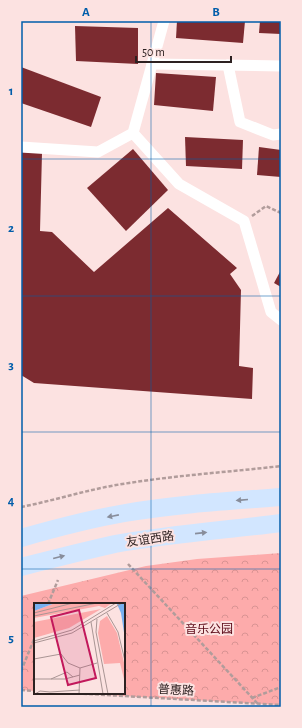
<svg xmlns="http://www.w3.org/2000/svg" width="302" height="728" viewBox="0 0 302 728" font-family="'Alegreya Sans','Noto Sans SC',sans-serif">
<style>
.park{fill:url(#park-crowns)}
.building{fill:#7c2b30}
.lines{fill:none;stroke-linecap:round;stroke-linejoin:round}
.path{stroke:#b19c9b;stroke-width:2.5;stroke-dasharray:4 2;stroke-linecap:butt}
.minor{stroke:#fff;stroke-width:11}
.primary{stroke:#d2e6ff;stroke-width:18}
.oneway{fill:#888d9b}
.grid{fill:none;stroke:#005daa;stroke-width:1;stroke-opacity:0.55}
.labels{text-anchor:middle;dominant-baseline:central;stroke-width:4;stroke-linejoin:round;paint-order:stroke}
.street-label{font-size:12px;fill:#2d2121;stroke:#fce2e1}
.park-label{font-size:12px;fill:#5b0816;stroke:#fce2e1}
.inset-road{fill:none;stroke:#a99594;stroke-width:1}
.view{fill:#c2185b;fill-opacity:0.15;stroke:#c2185b;stroke-width:2}
.inset-edge{fill:none;stroke:#2d2121;stroke-width:2}
.neatline{fill:none;stroke:#005daa;stroke-width:1.5}
.grid-label{font-size:13px;text-anchor:middle;font-weight:bold;fill:#005daa}
</style>
<defs>
<pattern id="park-crowns" width="20" height="18" patternUnits="userSpaceOnUse"><rect width="20" height="18" fill="#fdabab"/><path d="M2 6a3 3 0 1 1 6 0M12 15a3 3 0 1 1 6 0" fill="none" stroke="#d99393"/></pattern>
</defs>
<rect width="100%" height="100%" fill="#fce2e1"/>
<path class="park" d="M281,553V705L71,693H124V604H35V691L21,690V596L146,566L197,559Z"/>
<g class="building">
<path d="M177,21H245L243,43L176,38Z"/>
<path d="M260,21H281V34L259,33Z"/>
<path d="M75,26L138,28V64L76,61Z"/>
<path d="M21,67L101,97L91,127L21,103Z"/>
<path d="M156,73L216,77L213,111L154,105Z"/>
<path d="M185,137L243,140L242,169L186,166Z"/>
<path d="M259,147L281,150V177L257,175Z"/>
<path d="M133,149L168,190L126,231L87,188Z"/>
<path d="M21,152L42,153L40,231L52,232L94,272L168,208L237,268L230,274L241,290L239,366L253,368L252,399L34,383L21,375Z"/>
<path d="M281,270V287L274,283Z"/>
</g>
<g class="lines">
<g class="path">
<path d="M252,216L266,206L281,213"/>
<path d="M21,507C57,500 92,488 129,483C179,475 230,472 281,466"/>
<path d="M128,564L258,704"/>
<path d="M48,604L58,580"/>
<path d="M21,671L35,637"/>
<path d="M21,690L35,691"/>
<path d="M71,693L281,705"/>
<path d="M252,698L281,687"/>
</g>
<g class="minor">
<path d="M152,64L281,66"/>
<path d="M228,65L240,122L273,135L281,134"/>
<path d="M133,133L179,184L244,221L271,312L281,320"/>
<path d="M21,147L98,152L133,133L164,21"/>
</g>
<g class="primary">
<path d="M21,538C56,528 90,519 125,513C177,504 229,501 281,497"/>
<path d="M21,567C52,559 84,551 115,544C170,534 226,530 281,523"/>
</g>
</g>
<defs><path id="oneway-solid" d="M-6-.8H1V-3.2L6.5 0L1 3.2V.8H-6Z"/></defs>
<g class="oneway">
<use href="#oneway-solid" transform="translate(242 500) rotate(175)"/>
<use href="#oneway-solid" transform="translate(113 516) rotate(169)"/>
<use href="#oneway-solid" transform="translate(201 533) rotate(-6)"/>
<use href="#oneway-solid" transform="translate(59 557) rotate(-14)"/>
</g>
<path class="grid" d="M151,21V707M21,159H281M21,296H281M21,432H281M21,569H281"/>
<g class="labels">
<g class="street-label">
<text transform="translate(150 539) rotate(-8)">友谊西路</text>
<text transform="translate(176 690) rotate(3)">普惠路</text>
</g>
<g class="park-label">
<text x="209" y="629">音乐公园</text>
</g>
</g>
<g transform="translate(34 603)">
<rect width="91" height="91" fill="#fce2e1"/>
<path d="M21,0H78L71,5L65,3L0,15V8ZM67,6L35,25L0,35V19ZM73,13L83,30L91,64V80L86,60L70,61L64,30L66,18Z" fill="#fdabab"/>
<path d="M0,0H21L0,8ZM91,0V36L87,10L83,1Z" fill="#77b0f1"/>
<path class="inset-road" d="M0,10L39,0M73,10L84,29L91,58M0,13L63,0M63,16L62,29L74,91M57,19L69,91M0,38L38,27L82,0M0,40L38,30L88,0M0,56L27,51L34,60L46,65M0,76H31L46,72M17,76L33,69L39,74M1,91L6,88L16,89L46,87M45,91L46,65L63,60"/>
<path class="view" d="M45,7L62,75L34,82L17,14Z"/>
<rect width="91" height="91" class="inset-edge"/>
</g>
<rect width="302" height="728" fill="none" stroke="#fce2e1" stroke-width="44"/>
<path d="M136 56v6h95v-6" fill="none" stroke="#2d2121" stroke-width="2"/>
<text x="142" y="56" font-size="12" fill="#2d2121" stroke="#fce2e1" stroke-width="3" paint-order="stroke">50 m</text>
<rect x="22" y="22" width="258" height="684" class="neatline"/>
<g class="grid-label">
<text x="86" y="16">A</text>
<text x="216" y="16">B</text>
<text x="11" y="95">1</text>
<text x="11" y="232">2</text>
<text x="11" y="369">3</text>
<text x="11" y="505">4</text>
<text x="11" y="642">5</text>
</g>
</svg>
